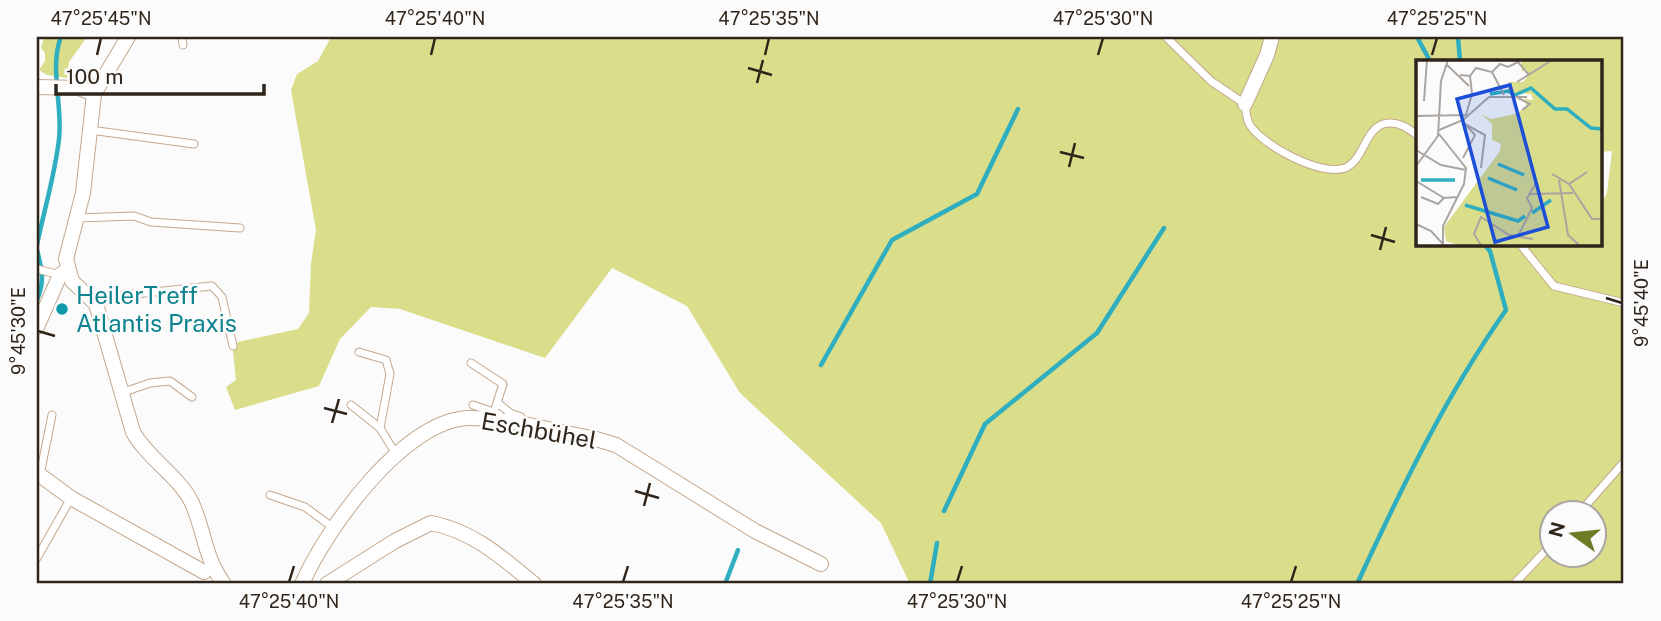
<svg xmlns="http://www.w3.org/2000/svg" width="1661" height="621" viewBox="0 0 1661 621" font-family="'Public Sans',sans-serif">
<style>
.green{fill:#dadd89;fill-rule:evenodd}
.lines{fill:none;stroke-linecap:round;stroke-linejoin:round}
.stream{stroke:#2faebf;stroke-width:4.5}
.lane-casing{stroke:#c4a88e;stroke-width:9}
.street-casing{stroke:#c4a88e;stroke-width:16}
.lane{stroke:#fff;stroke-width:7}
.street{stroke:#fff;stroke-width:14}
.ticks{fill:none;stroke:#30251b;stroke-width:2.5}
.culture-dot{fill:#0f9aa8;stroke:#fbfbfb;stroke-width:2.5}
.labels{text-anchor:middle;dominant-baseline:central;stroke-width:5;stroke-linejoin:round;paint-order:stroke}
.culture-label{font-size:24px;fill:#0d838f;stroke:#fbfbfb;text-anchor:start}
.street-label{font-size:24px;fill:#30251b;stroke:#fbfbfb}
.inset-river{fill:none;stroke:#2faebf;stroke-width:3.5}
.inset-road{fill:none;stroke:#aaa5a1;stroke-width:2}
.view{fill:#1d4ed8;fill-opacity:0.15;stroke:#1d4ed8;stroke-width:3.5}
.inset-edge{fill:none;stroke:#30251b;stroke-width:3.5}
.neatline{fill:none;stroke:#30251b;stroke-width:2.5}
.ticks-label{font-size:18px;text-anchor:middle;fill:#30251b}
</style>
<rect width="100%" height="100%" fill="#fbfbfb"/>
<g class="green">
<path d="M44,37H87L69,62L67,78L47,75L39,70L45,61V53L41,48Z"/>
<path d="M331,37H1624V584H910L881,523L740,393L687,306L612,268L545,358L400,309L371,307L340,339L319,386L235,410L226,387L236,380L233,351L238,342L298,329L309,313L311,263L316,230L291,90L297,74L318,61ZM1418,61H1600V152L1612,151L1607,193L1600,205V243H1418ZM1552,512H1594V554H1552Z"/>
</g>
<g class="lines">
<g class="stream">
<path d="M1417,37L1430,61"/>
<path d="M1458,37L1460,61"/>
<path d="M37,245C44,210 55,175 59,139C63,106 49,67 61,37"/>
<path d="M37,250C42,269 45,282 37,300"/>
<path d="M821,365L892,240L977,194L1018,109"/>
<path d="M944,511L985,424L1097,333L1164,228"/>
<path d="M725,584L738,550"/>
<path d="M930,584L937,543"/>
<path d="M1357,584C1402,487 1445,397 1506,310L1490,251L1483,243"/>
</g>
<defs>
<g id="lane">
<path d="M182,37L183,45"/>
<path d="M1166,37L1211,81L1245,104C1246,111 1246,119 1250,125C1262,145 1321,177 1345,168C1364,160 1364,131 1383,124C1397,120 1408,128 1418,136"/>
<path d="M90,130L194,144"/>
<path d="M78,218L134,216L151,222L240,228"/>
<path d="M1519,243L1554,286L1624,303"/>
<path d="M37,269L60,275"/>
<path d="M96,304L115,296L212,286L222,297L233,346"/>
<path d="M359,352L386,360L390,374L380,428"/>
<path d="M471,363L503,384L494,412"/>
<path d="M121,393L150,383L170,381L192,397"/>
<path d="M498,403L510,413L521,417"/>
<path d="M351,405L380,428L397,456"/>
<path d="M473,405L499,414"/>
<path d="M40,475L52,415"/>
<path d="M270,495L305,507L332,527"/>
<path d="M1580,512L1624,462"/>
<path d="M37,558L71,498"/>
<path d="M1514,584L1552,544"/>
</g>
<g id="street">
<path d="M128,37L94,94L83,193L66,259L72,281L96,304L133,432C148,459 179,476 192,503C205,532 204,557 224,584"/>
<path d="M37,87L79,88L94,94"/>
<path d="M1245,104L1267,55L1272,37"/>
<path d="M37,327L60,275L67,270"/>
<path d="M37,473L71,498L204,572"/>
<path d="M302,584C326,529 404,419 470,418C511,418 556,432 596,439L616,445L755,531L821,564"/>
<path d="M327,584L395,541L431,523C473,531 503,558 534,584"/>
</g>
</defs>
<use href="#lane" class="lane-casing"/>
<use href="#street" class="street-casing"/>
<use href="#lane" class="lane"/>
<use href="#street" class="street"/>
</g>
<path class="ticks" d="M97,55L101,38M431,55L435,38M765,55L769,38M1098,55L1103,38M1432,55L1437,38M748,68L772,75M757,83L763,60M1060,152L1084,158M1069,167L1075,143M1371,235L1395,242M1380,250L1386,227M1606,298L1622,303M38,331L55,336M324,408L347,414M332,423L339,399M635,491L659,498M644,506L650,483M289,582L294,566M623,582L628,566M957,582L962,566M1291,582L1296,566"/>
<circle class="culture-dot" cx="62" cy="309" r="7"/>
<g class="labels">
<g class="culture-label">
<text x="76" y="295">HeilerTreff<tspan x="76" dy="28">Atlantis Praxis</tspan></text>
</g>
<g class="street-label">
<text transform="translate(539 430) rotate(10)">Eschbühel</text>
</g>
</g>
<g transform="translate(1416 60)">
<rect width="186" height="186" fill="#fbfbfb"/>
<path d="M105,0H185V185H41L30,181L28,167L84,91L85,84L76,80V64L65,54L75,59L99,54L111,47L108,39L117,40L115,34L89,32L95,25L92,22H107L113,15L110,9L106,12Z" fill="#dadd89"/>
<path class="inset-river" d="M74,34L92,31L99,35L115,28L139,49H151L175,68L186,69M82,104L108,115M72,118L101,130M5,120H39M49,145L102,161L109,156M116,153L135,140"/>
<path class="inset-road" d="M31,5L53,26M76,12L84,4L92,7L102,2L113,15M44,15L54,16L60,8L76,12L88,35M101,22L136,0M102,38L114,44L106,50M8,41L11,0M50,55L56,34L54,16M0,56L50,55M49,64L69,75L65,108M23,70L47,60L73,37H111M23,74L50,108L48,124L27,166V185M0,90L25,105L50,110M47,98L59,75L49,64M0,106L22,76L25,21L32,0M136,114L153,124L176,159H186M143,120L152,175L163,185M0,121L28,138L41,137M153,124L171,112M114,134L157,133M5,137L22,144L28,138M0,164L15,171L27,184M102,176L116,148L111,138L120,123M65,185L58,174L65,157L93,175L117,179"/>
<path class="view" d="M94,25L132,167L79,182L41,39Z"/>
<rect width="186" height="186" class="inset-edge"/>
</g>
<rect width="1661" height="621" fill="none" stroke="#fbfbfb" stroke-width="77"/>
<g transform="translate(1573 534) rotate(285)"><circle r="33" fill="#fbfbfb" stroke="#aaa5a1" stroke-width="2"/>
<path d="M0-5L12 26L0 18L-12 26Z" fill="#6d7b27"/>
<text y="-10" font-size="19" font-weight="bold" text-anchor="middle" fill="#30251b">N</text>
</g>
<path d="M56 84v10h208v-10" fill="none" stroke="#30251b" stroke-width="3.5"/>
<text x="66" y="84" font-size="21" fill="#30251b" stroke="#fbfbfb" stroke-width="5" paint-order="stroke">100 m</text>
<rect x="38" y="38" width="1584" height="544" class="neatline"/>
<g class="ticks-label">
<text x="101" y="25">47°25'45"N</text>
<text x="435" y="25">47°25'40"N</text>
<text x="769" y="25">47°25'35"N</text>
<text x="1103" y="25">47°25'30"N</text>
<text x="1437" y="25">47°25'25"N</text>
<text transform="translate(1642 303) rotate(-90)" y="6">9°45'40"E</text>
<text transform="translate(19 331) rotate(-90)" y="6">9°45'30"E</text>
<text x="289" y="608">47°25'40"N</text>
<text x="623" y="608">47°25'35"N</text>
<text x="957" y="608">47°25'30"N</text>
<text x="1291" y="608">47°25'25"N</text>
</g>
</svg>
